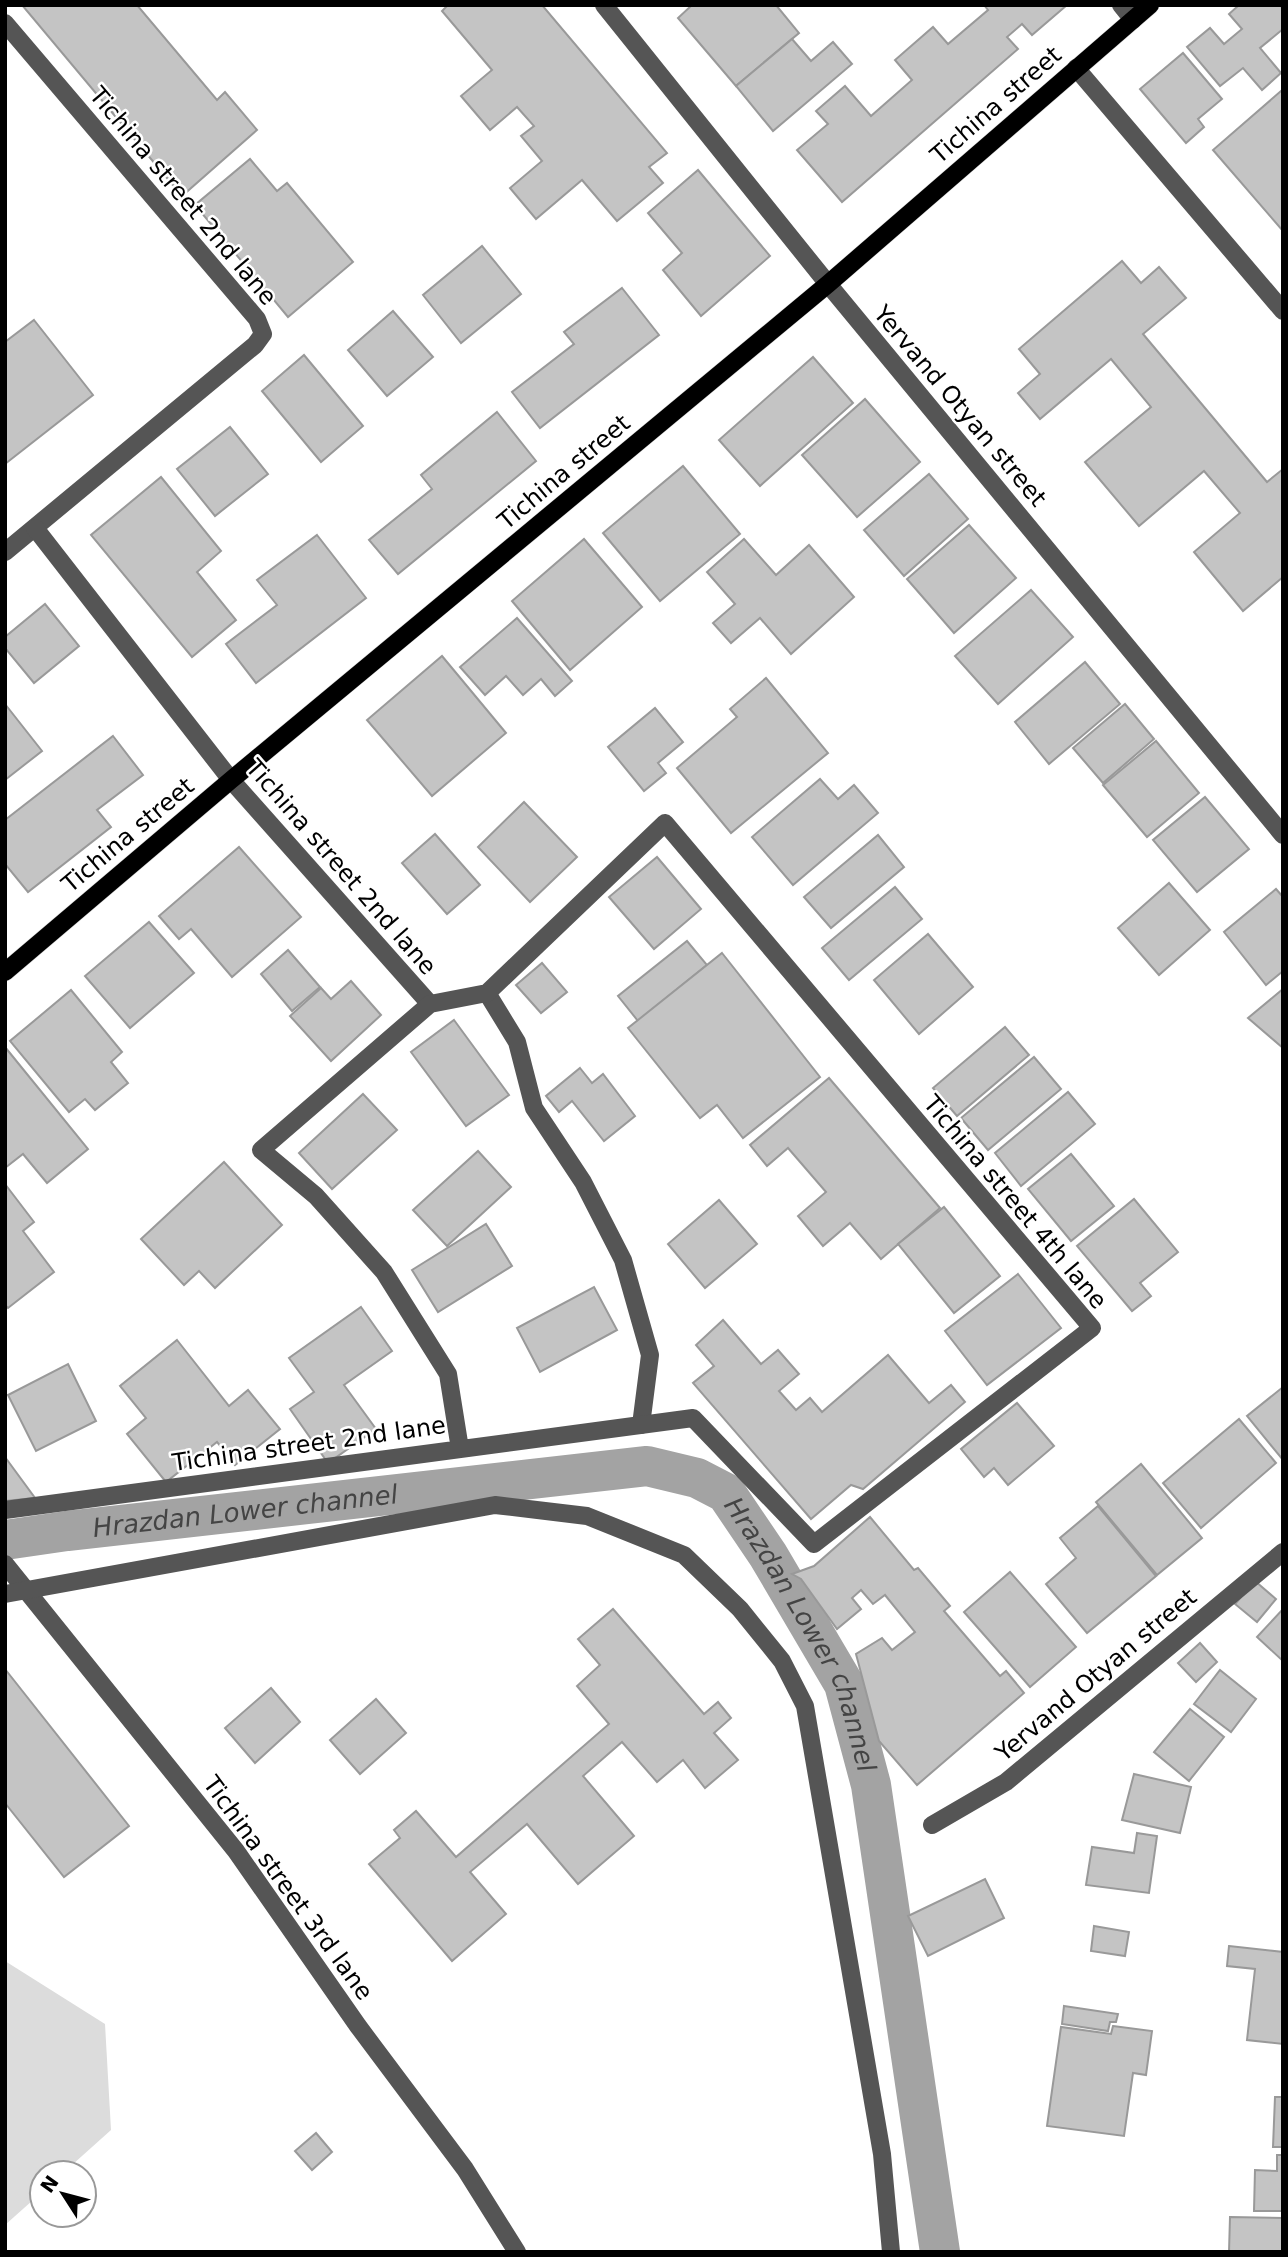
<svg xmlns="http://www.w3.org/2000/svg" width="1288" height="2257" viewBox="0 0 1288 2257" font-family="'DejaVu Sans',sans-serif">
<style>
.green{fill:#dcdcdc}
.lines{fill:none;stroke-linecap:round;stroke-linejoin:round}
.canal{stroke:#a3a3a3;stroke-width:40}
.building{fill:#c4c4c4;stroke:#999;stroke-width:2}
.major-casing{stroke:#dbdbdb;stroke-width:19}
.minor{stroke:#555;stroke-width:18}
.major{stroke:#000;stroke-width:18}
.labels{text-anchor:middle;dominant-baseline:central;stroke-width:5;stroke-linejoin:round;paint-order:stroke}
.street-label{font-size:24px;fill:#000;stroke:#fff}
.water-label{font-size:26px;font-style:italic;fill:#444;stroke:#fff}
</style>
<rect width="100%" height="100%" fill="#fff"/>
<path class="green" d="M5,1961L105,2024L111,2130L63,2173H42V2192L5,2225Z"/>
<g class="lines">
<path class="canal" id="s1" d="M5,1540L67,1531L647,1466L697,1478L726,1493L768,1555L844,1684L871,1785L940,2252"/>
</g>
<g class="building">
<path d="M22,5H137L217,100L225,92L257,130L182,196Z"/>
<path d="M448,5H542L667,153L649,167L663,183L617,221L582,180L536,219L510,188L542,161L521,136L534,126L517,107L490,130L461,96L492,70L442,11Z"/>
<path d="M692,5H776L799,33L736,86L678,18Z"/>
<path d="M984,5H1067L1032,35L1022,24L1007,37L1018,49L842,202L797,150L828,124L816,111L845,86L871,116L912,80L895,60L933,27L948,44L988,10Z"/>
<path d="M1239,5H1280L1283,9V29L1260,48L1281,73L1262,90L1243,68L1220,86L1187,47L1210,28L1224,44L1242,29L1229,14Z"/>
<path d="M792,39L811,61L833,42L852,64L773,131L736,86Z"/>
<path d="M1183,53L1222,99L1198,119L1204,127L1186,143L1140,89Z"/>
<path d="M1281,91L1283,94V231L1213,150Z"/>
<path d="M250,159L277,191L287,183L353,262L288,317L195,205Z"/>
<path d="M698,170L770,256L701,316L663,270L682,253L648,213Z"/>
<path d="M482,246L521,294L461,343L423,295Z"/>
<path d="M1122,261L1141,283L1159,267L1186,298L1143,334L1267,482L1283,469V577L1243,611L1194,552L1240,513L1204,471L1139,526L1085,462L1151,407L1111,359L1040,419L1018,393L1040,374L1019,349Z"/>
<path d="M622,288L659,335L540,428L512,392L574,344L564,332Z"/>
<path d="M393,311L433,357L387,396L348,350Z"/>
<path d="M34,320L93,395L5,464V342Z"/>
<path d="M304,355L363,426L321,462L262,391Z"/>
<path d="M813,357L853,403L760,486L719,440Z"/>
<path d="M865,399L920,462L857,517L802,455Z"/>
<path d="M497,412L536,461L398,574L369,540L432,489L421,475Z"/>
<path d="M230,427L268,474L215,516L177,469Z"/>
<path d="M683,466L740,534L660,601L603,533Z"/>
<path d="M929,474L968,519L904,576L864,530Z"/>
<path d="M161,477L221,551L197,572L236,620L192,657L91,535Z"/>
<path d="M969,525L1016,578L954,633L907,579Z"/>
<path d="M317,535L366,598L256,683L226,644L277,605L257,580Z"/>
<path d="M584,539L642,607L570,670L512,601Z"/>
<path d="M744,539L776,575L809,545L854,597L791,654L760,618L731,643L713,623L735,604L707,572Z"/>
<path d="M1031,590L1073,637L998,704L955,656Z"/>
<path d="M45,604L79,646L34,683L5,648V637Z"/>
<path d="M517,618L572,681L555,696L541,679L523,695L506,676L485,695L460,667Z"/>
<path d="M442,656L506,733L432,796L367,720Z"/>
<path d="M1085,662L1120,704L1049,764L1015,722Z"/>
<path d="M766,678L828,753L731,833L677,768L737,717L730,709Z"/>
<path d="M5,704L42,751L5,780Z"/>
<path d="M1125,704L1154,739L1103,783L1073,748Z"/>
<path d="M655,708L683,742L658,763L666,773L644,791L608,747Z"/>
<path d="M113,736L143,775L97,810L111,827L28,892L5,864V820Z"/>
<path d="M1156,741L1199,793L1147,837L1103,785Z"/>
<path d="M820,779L838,799L854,785L878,813L793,885L752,837Z"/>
<path d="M1205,797L1249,849L1197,892L1153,840Z"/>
<path d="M524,802L577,857L530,902L478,847Z"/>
<path d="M435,834L480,885L447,914L402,863Z"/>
<path d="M878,835L904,867L831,928L804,897Z"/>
<path d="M239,847L301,917L232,977L191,929L179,939L159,916Z"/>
<path d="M657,857L701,909L654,949L609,897Z"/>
<path d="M1169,883L1210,930L1159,975L1118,928Z"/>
<path d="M895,887L922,919L849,980L822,948Z"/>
<path d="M1276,889L1283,897V971L1266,985L1224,932Z"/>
<path d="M149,922L194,973L130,1028L85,976Z"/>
<path d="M928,934L973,987L919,1034L874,980Z"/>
<path d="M687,941L707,965L638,1021L618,996Z"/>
<path d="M288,950L320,987L292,1011L261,974Z"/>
<path d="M722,953L820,1077L743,1138L717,1105L700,1118L628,1028Z"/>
<path d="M542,963L567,992L541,1013L516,985Z"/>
<path d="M351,981L381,1015L331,1061L290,1016L321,988L331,999Z"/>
<path d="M1283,989V1048L1248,1018Z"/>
<path d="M71,990L122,1052L111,1062L128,1083L95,1110L85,1099L69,1112L10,1041Z"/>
<path d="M454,1020L509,1095L466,1126L411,1052Z"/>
<path d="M1005,1027L1029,1055L957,1116L933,1088Z"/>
<path d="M5,1047L88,1149L47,1183L23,1154L5,1168Z"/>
<path d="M1034,1057L1061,1089L988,1150L961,1118Z"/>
<path d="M580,1068L592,1083L603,1074L635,1116L604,1141L572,1101L559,1112L546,1096Z"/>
<path d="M829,1078L940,1208L881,1259L850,1223L823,1246L798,1216L826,1192L788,1148L767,1166L750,1145Z"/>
<path d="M1068,1092L1095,1124L1021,1186L995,1153Z"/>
<path d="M363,1094L397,1130L332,1189L299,1153Z"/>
<path d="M478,1151L511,1187L447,1246L413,1210Z"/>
<path d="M1071,1154L1114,1206L1071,1241L1028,1189Z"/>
<path d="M224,1162L282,1225L215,1288L199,1271L184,1285L141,1239Z"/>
<path d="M5,1184L34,1222L23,1231L54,1272L8,1308L5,1305Z"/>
<path d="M1134,1199L1178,1252L1140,1283L1151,1296L1132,1311L1077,1246Z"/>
<path d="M719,1200L757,1244L705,1288L668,1244Z"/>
<path d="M944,1207L1000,1276L954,1313L898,1244Z"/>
<path d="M486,1224L512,1266L438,1312L412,1270Z"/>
<path d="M1018,1274L1061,1328L987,1385L945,1331Z"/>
<path d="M594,1287L617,1330L540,1372L517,1328Z"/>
<path d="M361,1307L392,1351L344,1385L376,1429L328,1463L290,1409L314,1392L289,1358Z"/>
<path d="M723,1320L761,1364L778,1350L799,1374L779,1391L796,1410L810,1398L822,1412L888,1355L929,1403L951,1385L965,1402L863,1489L851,1485L811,1519L693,1383L714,1366L696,1345Z"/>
<path d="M177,1340L229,1406L248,1390L280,1429L235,1465L217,1442L166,1482L127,1434L146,1418L120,1386Z"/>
<path d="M68,1364L96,1421L36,1451L8,1395Z"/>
<path d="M1283,1387V1460L1247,1416Z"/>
<path d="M1017,1403L1054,1446L1008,1485L994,1468L984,1477L961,1449Z"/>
<path d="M1239,1419L1276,1463L1201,1528L1163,1483Z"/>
<path d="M5,1457L35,1498L5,1501Z"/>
<path d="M1141,1464L1202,1538L1157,1575L1096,1502Z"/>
<path d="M1098,1506L1156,1576L1087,1633L1046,1584L1076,1558L1060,1538Z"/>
<path d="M870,1517L914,1570L918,1568L950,1606L944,1611L1000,1676L1006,1671L1024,1693L917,1785L879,1741L856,1654L882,1638L892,1650L915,1632L885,1595L873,1604L861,1590L852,1598L861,1609L837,1629L801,1579L792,1574L814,1566Z"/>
<path d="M1010,1572L1076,1647L1030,1687L964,1612Z"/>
<path d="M1255,1581L1276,1599L1257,1622L1235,1604Z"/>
<path d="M613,1609L704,1714L718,1702L731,1718L714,1733L738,1760L705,1788L683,1760L657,1782L622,1742L583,1776L634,1836L578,1884L527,1824L470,1872L506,1914L452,1961L369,1864L400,1838L394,1830L416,1811L456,1857L609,1724L577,1686L600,1665L578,1639Z"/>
<path d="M1283,1609V1661L1257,1637Z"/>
<path d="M1200,1643L1217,1662L1196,1682L1178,1663Z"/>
<path d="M5,1669L129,1826L64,1877L5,1803Z"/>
<path d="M1220,1670L1256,1699L1231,1732L1194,1704Z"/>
<path d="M271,1688L300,1722L255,1763L225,1728Z"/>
<path d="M376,1699L406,1733L360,1774L330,1740Z"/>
<path d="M1190,1709L1224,1737L1189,1781L1154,1752Z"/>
<path d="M1134,1774L1191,1787L1180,1833L1122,1820Z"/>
<path d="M1137,1833L1157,1836L1149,1893L1086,1885L1092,1847L1134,1853Z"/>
<path d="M985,1879L1004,1918L928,1956L908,1916Z"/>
<path d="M1094,1926L1129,1932L1125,1956L1091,1951Z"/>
<path d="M1229,1946L1283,1952V2044L1247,2040L1255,1969L1227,1966Z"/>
<path d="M1064,2006L1118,2014L1116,2022H1110L1108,2031L1062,2024Z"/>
<path d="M1113,2026L1152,2031L1146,2075L1133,2073L1124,2136L1047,2126L1061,2027L1111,2034Z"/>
<path d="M1275,2097H1283V2147H1273Z"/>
<path d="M316,2133L332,2152L312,2170L295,2151Z"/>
<path d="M1277,2155H1283V2211H1254L1255,2170L1277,2171Z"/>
<path d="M1230,2217L1283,2218V2252H1229Z"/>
</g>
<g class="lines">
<defs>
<path id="major" d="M5,972L231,780L828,284L1150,5"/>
</defs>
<use href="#major" class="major-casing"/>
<g class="minor">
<path d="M604,5L828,284L1283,835"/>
<path d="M1121,5L1133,20"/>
<path d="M5,23L257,319L263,334L255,345L5,552"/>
<path d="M1076,68L1283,311"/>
<path d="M35,528L231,780L430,1004"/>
<path d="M487,993L517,1042L534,1108L583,1182L623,1260L650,1355L641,1425"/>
<path d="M5,1510L693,1418L814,1544L1092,1328L665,823L487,993L430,1004L261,1150L316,1196L384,1272L448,1374L460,1449"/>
<path d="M5,1564L236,1851L358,2026L465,2169L517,2252"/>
<path d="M5,1594L495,1505L587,1516L684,1555L740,1609L782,1661L805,1706L882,2154L891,2252"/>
<path d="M932,1825L1006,1782L1283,1552"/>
</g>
<use href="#major" class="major"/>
</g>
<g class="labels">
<g class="street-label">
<text transform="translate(996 105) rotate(-41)">Tichina street</text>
<text transform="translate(183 196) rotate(50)">Tichina street 2nd lane</text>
<text transform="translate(960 406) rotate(50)">Yervand Otyan street</text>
<text transform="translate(564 472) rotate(-40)">Tichina street</text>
<text transform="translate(128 835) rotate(-40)">Tichina street</text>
<text transform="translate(341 867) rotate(49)">Tichina street 2nd lane</text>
<text transform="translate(1015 1202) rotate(50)">Tichina street 4th lane</text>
<text transform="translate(309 1444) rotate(-8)">Tichina street 2nd lane</text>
<text transform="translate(1096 1675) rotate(-40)">Yervand Otyan street</text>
<text transform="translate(288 1888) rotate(54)">Tichina street 3rd lane</text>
</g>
<g class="water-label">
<text stroke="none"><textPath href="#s1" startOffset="242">Hrazdan Lower channel</textPath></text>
<text stroke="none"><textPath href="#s1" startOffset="892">Hrazdan Lower channel</textPath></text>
</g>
</g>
<rect width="1288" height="2257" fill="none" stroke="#000000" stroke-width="14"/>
<g transform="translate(63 2194) rotate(306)"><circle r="33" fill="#ffffff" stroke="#999999" stroke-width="2"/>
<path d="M0-5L12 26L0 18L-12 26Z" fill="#000000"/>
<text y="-10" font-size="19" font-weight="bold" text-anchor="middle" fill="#000000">N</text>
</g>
</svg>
